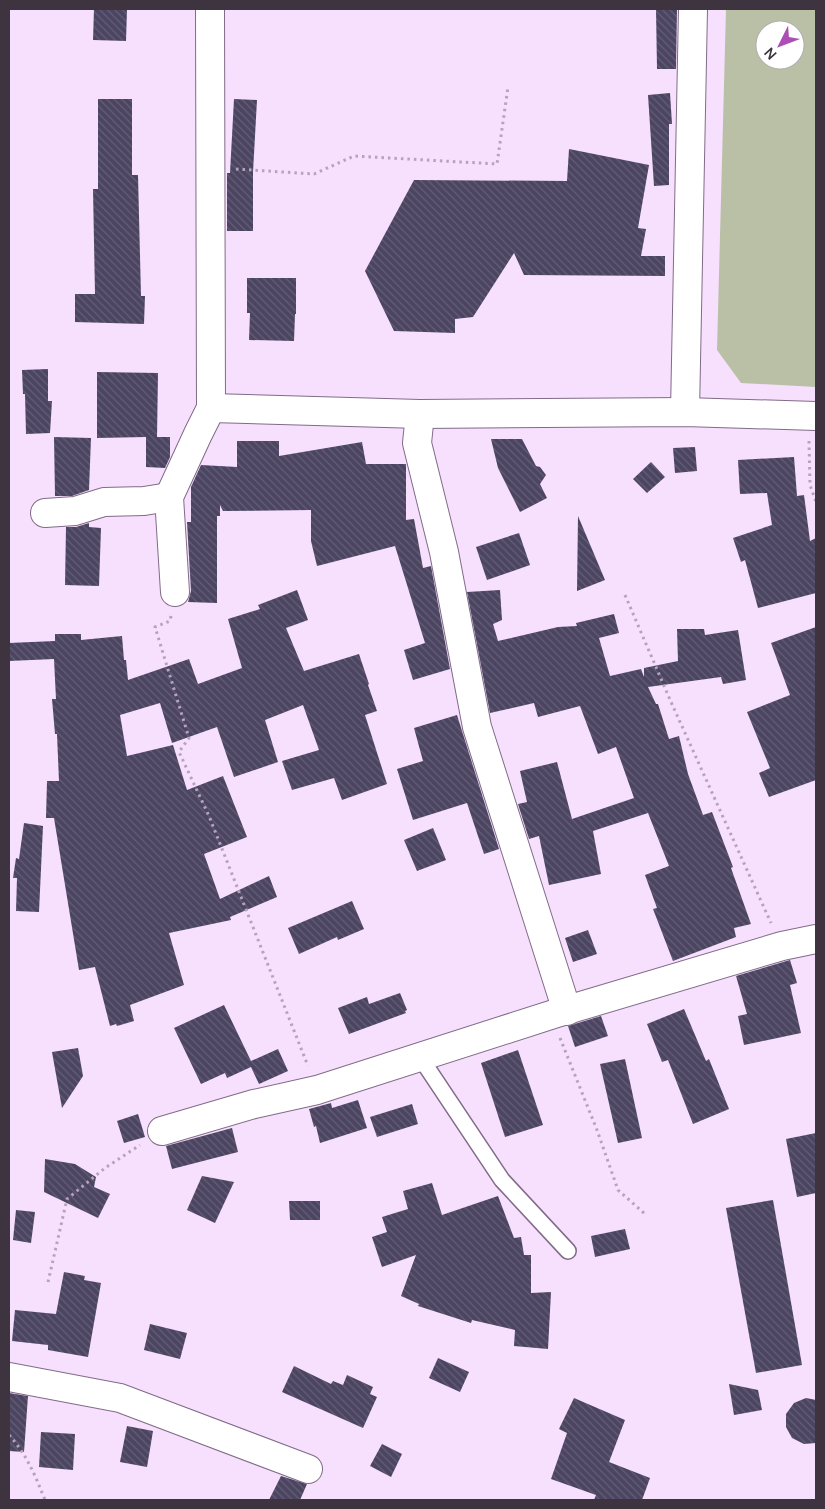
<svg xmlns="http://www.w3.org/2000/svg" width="825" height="1509" viewBox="0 0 825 1509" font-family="Manrope,sans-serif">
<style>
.pitch{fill:#b9c0a6;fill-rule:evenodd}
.building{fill:url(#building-back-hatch)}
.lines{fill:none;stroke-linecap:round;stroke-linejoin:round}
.lane-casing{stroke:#816c87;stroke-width:18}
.street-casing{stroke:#816c87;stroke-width:30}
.path{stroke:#b6a3bb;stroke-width:3;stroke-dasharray:2.5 4;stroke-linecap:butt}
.lane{stroke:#fff;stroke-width:15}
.street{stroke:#fff;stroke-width:28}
</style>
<defs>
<pattern id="building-back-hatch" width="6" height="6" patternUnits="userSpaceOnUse" patternTransform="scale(1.25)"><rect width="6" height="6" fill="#4c4562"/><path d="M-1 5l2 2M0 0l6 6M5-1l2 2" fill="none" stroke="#645e76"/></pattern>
</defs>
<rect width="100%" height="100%" fill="#f7dffe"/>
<path class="pitch" d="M726,9H816V387L741,383L717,350ZM765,30H795V60H765Z"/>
<g class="building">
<path d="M94,9H127L126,41L93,40Z"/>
<path d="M656,9H677L676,69H657Z"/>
<path d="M670,93L672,124H669V185L654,186L648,95Z"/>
<path d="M98,99H132V175H138L141,296H145L144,324L75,322V294H95L93,189H98Z"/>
<path d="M234,99L257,100L253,172V231H227V173H230Z"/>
<path d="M569,149L649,165L638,228L646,229L641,256H665V276L524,275L514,253L473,317L455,319V333L394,331L365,271L414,180L567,181Z"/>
<path d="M247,278H296V314H295L294,341L249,340L250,313H247Z"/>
<path d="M48,369V401H52L50,433L26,434L25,394H23L22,370Z"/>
<path d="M97,372L158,373L157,437H154H170V457L165,468L146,467V437L97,438Z"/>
<path d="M54,437L91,438L89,490L72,496H55Z"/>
<path d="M491,439H522L536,466L540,467L546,475L540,484L547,498L520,512L498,468Z"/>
<path d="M237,441H279V456L362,442L366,464H406V520L414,519L423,568L431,566L450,669L413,680L404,650L425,643L395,546L317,566L311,541V510L223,511L220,505V516H217V603L188,602L191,591L187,522H191V487L201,465L237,467Z"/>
<path d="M695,447L697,471L675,473L673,448Z"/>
<path d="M794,457L797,496L804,495L810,541L816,538V593L758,608L745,560L741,562L733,538L772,525L767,493L740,494L738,460Z"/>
<path d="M651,462L665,477L647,493L633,479Z"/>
<path d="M578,516L605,580L577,591Z"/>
<path d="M89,523V527L101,528L99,586L65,585L66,527H76Z"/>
<path d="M519,533L530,565L487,580L476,547Z"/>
<path d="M297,590L308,620L286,628L304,671L359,654L369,684L368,685L377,711L365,715L387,784L342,800L334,778L292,790L282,761L319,750L303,705L265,720L278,762L234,777L217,727L172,743L160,703L120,715L127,756L173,745L187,790L223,776L247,837L204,854L220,899L269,876L277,897L230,917L231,920L169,933L184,985L130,1005L134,1021L117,1026L116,1024L110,1026L95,967L79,970L54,818H46L47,781H59L57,734H55L52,699H56L54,659L9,661V643L55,641V634H81V640L122,636L124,660H126L128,680L189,659L198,684L242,668L228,619L260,609L258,605Z"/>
<path d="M500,590L502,620L493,624L498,641L558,627L577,626L576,623L614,614L619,633L599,638L610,676L641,669L644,677V668L678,661L677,629H704L705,635L738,630L746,680L723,684L721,677L648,687L656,704H658L669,739L679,736L688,774L703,815L712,812L733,867L731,868L751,924L734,928L736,937L673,961L653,909L657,908L645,875L669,866L648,813L593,831L601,874L549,885L539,836L529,839L518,804L527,802L520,771L557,762L572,819L634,798L616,747L598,754L580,706L538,717L534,703L490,713L467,592Z"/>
<path d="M816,627V780L769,797L759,773L770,768L747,712L790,695L771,643Z"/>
<path d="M457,715L499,849L484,854L467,803L413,820L397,769L423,761L414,728Z"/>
<path d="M24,823L43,826L39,912L16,911L17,878H13L16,858L19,859Z"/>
<path d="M433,828L446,860L417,871L404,840Z"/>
<path d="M352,901L364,929L338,940L337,937L299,954L288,928Z"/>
<path d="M588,930L597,954L573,962L565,938Z"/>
<path d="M790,960L797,983L790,985L801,1033L744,1045L738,1016L747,1014L736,976Z"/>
<path d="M400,993L407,1010L405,1011L406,1013L349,1034L338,1008L367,997L369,1004Z"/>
<path d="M224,1005L251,1061L278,1049L288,1071L259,1084L251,1067L227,1078L225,1073L201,1084L174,1028Z"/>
<path d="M684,1009L706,1061L709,1059L729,1109L693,1124L668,1060L662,1062L647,1024Z"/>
<path d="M601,1016L608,1036L575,1047L568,1026Z"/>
<path d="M78,1048L83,1076L62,1108L52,1052Z"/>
<path d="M518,1050L543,1125L505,1137L481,1063Z"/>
<path d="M625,1059L642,1138L618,1143L600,1064Z"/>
<path d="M358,1100L367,1128L320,1143L316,1126L314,1127L309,1109L331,1103L332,1108Z"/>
<path d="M412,1104L418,1124L377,1137L370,1117Z"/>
<path d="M138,1114L145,1137L124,1143L117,1121Z"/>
<path d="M232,1128L238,1152L172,1169L166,1146Z"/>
<path d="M816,1133V1193L797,1197L786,1139Z"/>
<path d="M45,1159L75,1164L96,1177L94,1187L110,1194L98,1218L44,1192Z"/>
<path d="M202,1176L234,1182L215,1223L187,1210Z"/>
<path d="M432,1183L442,1215L498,1196L514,1238L521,1237L524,1255H531V1293L551,1292L548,1349L514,1346L515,1330L472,1320L471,1323L418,1306L419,1304L401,1296L416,1255L382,1267L372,1237L387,1232L382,1217L408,1209L403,1191Z"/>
<path d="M773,1200L802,1365L756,1373L726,1208Z"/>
<path d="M289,1201H320V1220H290Z"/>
<path d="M16,1210L35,1212L31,1243L13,1240Z"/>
<path d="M625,1229L630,1249L595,1257L591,1236Z"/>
<path d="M64,1272L85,1276L84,1280L101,1283L88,1357L48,1350V1345L12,1341L15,1310L56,1314Z"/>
<path d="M150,1324L187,1333L180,1359L144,1350Z"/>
<path d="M438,1358L469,1372L460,1392L429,1378Z"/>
<path d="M294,1366L331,1384L333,1381L343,1385L347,1375L373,1387L370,1394L377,1397L363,1428L282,1392Z"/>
<path d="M729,1384L758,1390L762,1410L734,1415Z"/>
<path d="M9,1393L28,1396L24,1452L9,1451Z"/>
<path d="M574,1398L625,1420L609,1462L650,1478L642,1500H594L596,1495L551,1479L567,1433L559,1429Z"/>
<path d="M806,1398L816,1400V1443L804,1444L792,1438L786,1427V1414L794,1403Z"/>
<path d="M127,1426L153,1431L147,1467L120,1462Z"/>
<path d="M41,1432L75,1434L73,1470L39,1467Z"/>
<path d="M382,1444L402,1454L391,1477L370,1466Z"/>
<path d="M281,1476L307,1484L300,1500H269Z"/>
</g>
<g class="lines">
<defs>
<path id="lane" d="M420,1057L502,1180L568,1251"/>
<g id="street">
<path d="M211,408L420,414L685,412L816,416"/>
<path d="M685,412L693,9"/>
<path d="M420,414L417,443L444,552L477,727L567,1011"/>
<path d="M45,513L75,511L104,502L144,501L169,497"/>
<path d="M175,592L169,497L198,434L211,408L210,9"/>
<path d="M162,1131L254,1104L317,1090L557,1013L782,946L816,939"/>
<path d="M9,1377L120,1398L308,1469"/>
</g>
</defs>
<use href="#lane" class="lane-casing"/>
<use href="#street" class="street-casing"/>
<g class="path">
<path d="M236,169L314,174L354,156L497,164L508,87"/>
<path d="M809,441L810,485L816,502"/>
<path d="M625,595L671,702L771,923"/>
<path d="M171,616L170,621L155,627L189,738L179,752L209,816L308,1066"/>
<path d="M560,1038L597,1130L618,1190L645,1214"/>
<path d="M48,1282L67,1199L105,1168L140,1145"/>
<path d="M9,1435C27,1455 35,1475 45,1500"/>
</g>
<use href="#lane" class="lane"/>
<use href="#street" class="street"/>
</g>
<rect width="825" height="1509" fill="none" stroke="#3e3440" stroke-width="20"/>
<g transform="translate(780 45) rotate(228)"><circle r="24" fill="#ffffff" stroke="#b2aeb3"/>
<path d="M0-4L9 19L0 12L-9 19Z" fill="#ad4eb6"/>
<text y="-8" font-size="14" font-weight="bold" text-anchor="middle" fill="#3e3440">N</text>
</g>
</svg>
